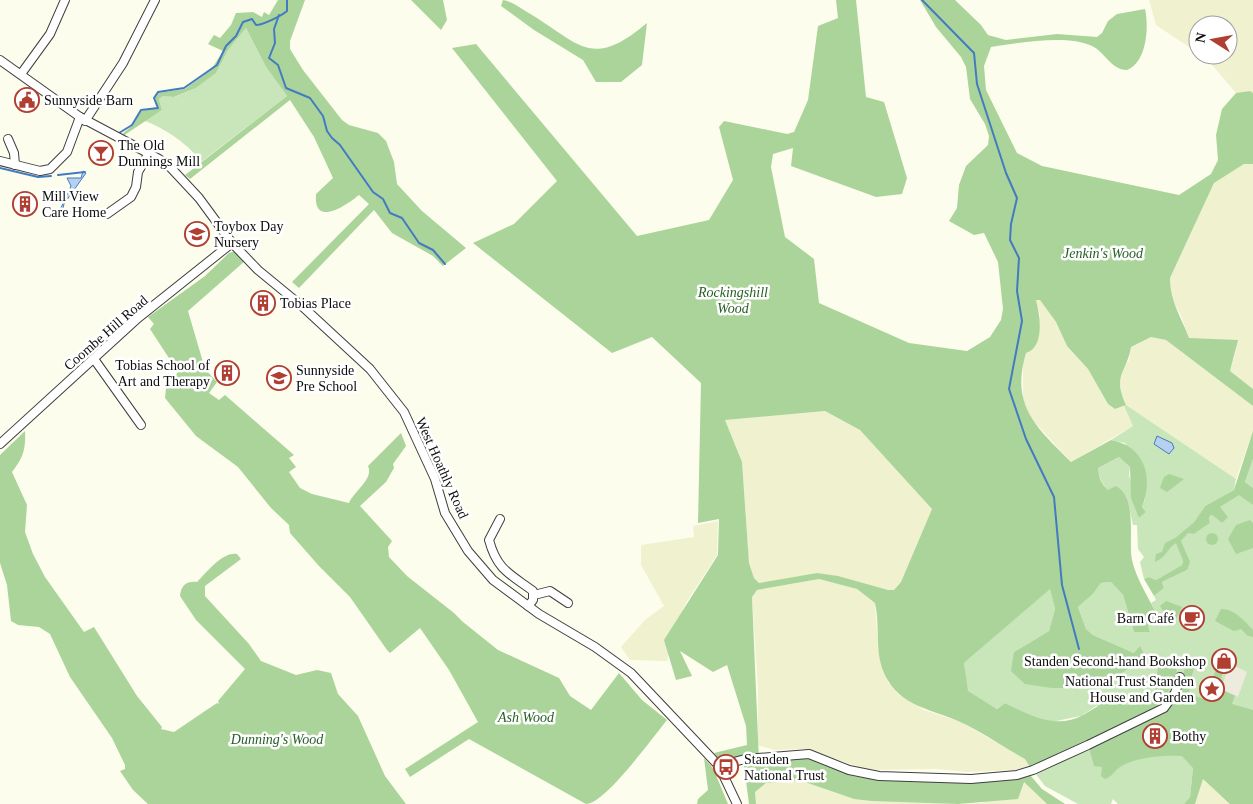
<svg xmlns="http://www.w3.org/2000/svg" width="1253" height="804" viewBox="0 0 1253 804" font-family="Georgia,serif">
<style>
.farmland{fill:#eff1cf}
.green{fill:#c9e5ba}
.forest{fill:#abd49a;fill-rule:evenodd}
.plaza{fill:#ecebdd}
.water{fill:#b6d1f0;stroke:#437bc1}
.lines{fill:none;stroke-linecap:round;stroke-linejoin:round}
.stream{stroke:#437bc1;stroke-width:2}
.minor-casing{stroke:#3f3f3f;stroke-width:10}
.minor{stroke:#fff;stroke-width:8}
.labels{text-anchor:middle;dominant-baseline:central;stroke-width:5;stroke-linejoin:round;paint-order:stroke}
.poi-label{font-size:14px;fill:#0c0c0c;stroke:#fff;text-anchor:start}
.park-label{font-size:14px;font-style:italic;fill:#255e23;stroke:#fff}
.street-label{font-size:14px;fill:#0c0c0c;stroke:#fff}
</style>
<rect width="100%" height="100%" fill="#fdfded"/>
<g class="farmland">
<path d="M1149,0H1253V93L1249,91L1236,93L1208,60L1201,55H1228V25H1198V53L1156,25Z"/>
<path d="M1244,164H1253V389L1230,371L1236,350L1189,339L1181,315L1170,297V278L1214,183Z"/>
<path d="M1036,300H1040L1056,322L1067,346L1088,369L1108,404L1115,409L1124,406L1133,426L1071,462L1028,415L1023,402V362L1026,353L1030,352L1040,315Z"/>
<path d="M1151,337L1166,340L1253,406V431L1236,479L1126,405L1122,396L1120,382L1122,367L1129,361L1131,347Z"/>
<path d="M825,411L860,430L932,509L901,582L894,590H888L817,573L760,584L754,578L749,563L742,462L725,420Z"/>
<path d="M718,521L717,555L686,603L674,630L667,661L630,660L621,647L645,620L664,606L641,565V545L694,537L693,526Z"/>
<path d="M819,579L857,589L875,603L878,649L888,682L899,695L924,710L961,722L1025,759L1030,767L1019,770L968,772L936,769L869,770L804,749L774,750L758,745V690L752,597L757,590Z"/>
<path d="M1203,779L1230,804H1195Z"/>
<path d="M802,781L854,799L958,804H756L755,792L766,783Z"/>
<path d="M1024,782L1047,804H961L982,803Z"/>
</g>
<g class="green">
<path d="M246,28L266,67L287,96L201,162C190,145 164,128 145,121L162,110L159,99L163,96L175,97L196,88L216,73L228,50Z"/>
<path d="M1126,405L1236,479L1234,490L1205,506L1194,522L1175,538L1183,561L1182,565L1156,580L1149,577L1144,579L1140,562L1144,557L1138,549L1137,525H1133L1129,507C1114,495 1099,487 1098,468L1119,457L1130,467L1129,475L1139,518L1146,512L1142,507L1145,499L1125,443L1111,440L1133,426L1124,406Z"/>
<path d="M1253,459V488L1245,482Z"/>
<path d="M1239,494L1253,505V804H1230L1193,768L1190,797L1184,804H1118L1113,799L1111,804H1078L1045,786L1035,773L1088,748L1087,741L1153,711L1174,683L1167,660L1162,656L1158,664L1155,693L1138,705L1096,706L1081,716L1051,722L1031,717L1005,703L997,709L967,691L964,663L1050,588L1055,609L1049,631L1014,652L1134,653L1093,635L1086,629L1078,607L1093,594L1101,583L1111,582L1123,595L1134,632L1150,631L1147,620L1155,611L1151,603L1156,600L1154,596L1164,588L1162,582L1187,570L1181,541L1188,532L1194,534L1210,523L1209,517L1212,515L1222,523L1220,507Z"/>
</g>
<g class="forest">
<path d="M278,0H305L290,41V49L303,70L342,120L349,125L378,133L386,141L394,162L397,184L422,211L466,248L443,266L433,256L392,233L374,210L299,288L292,282L369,204L359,195C348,204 313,229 316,194L333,178L314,137L290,100L190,179L185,175L287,96L266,67L246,28L228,50L216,73L196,88L174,97L163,96L159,99L162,110L123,136L121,135L133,125L141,111L159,108L154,98L158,93L185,89L211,70L223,51L208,44L214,35L220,38L231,25L236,13L253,12L262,17L264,12L269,15Z"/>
<path d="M411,0H443L447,20L441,30Z"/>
<path d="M503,0C512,1 520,8 527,12C580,43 590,71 647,23L642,65L621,82H596L583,60L534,30L501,6Z"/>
<path d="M836,0H856L866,97L884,102L907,178L902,194L876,197L791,166L793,148L773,154L771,167L785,237L814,259L819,303L909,343L967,351L990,337L1001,320L1003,309L998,262L984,233L974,235L949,221L957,208L959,185L966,166L988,145L989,136L985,124L970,99L966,67L961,57L936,27L920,0H955L981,25L988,35L1006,40L1057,34L1097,37L1102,33L1108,21L1117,14L1145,9C1149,27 1147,62 1127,70C1111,70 1105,52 1092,46C1067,34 1019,43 991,47L984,66L986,90L1017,153L1042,166L1179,195L1211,174L1218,160L1216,135L1222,109L1236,93L1250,91L1253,93V164H1244L1214,183L1170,278C1170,302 1181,316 1189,338L1238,340L1230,371L1253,389V406L1166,340L1151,337L1131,347C1127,372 1112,375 1126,405L1115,409L1108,404L1088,369L1067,346L1056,322L1040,300H1036C1040,315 1045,347 1026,353C1010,406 1037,428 1071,462L1111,440C1144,446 1154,476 1142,507L1146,512L1139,518L1131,498L1130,467L1119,457L1098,468C1099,479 1101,483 1108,490L1116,486C1138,498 1128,541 1132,560C1136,578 1147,595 1155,611L1147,620L1150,632H1134L1123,595L1111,582L1101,583L1093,594L1078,607L1086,629L1093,635L1134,653L1140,646L1145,656L1115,678L1090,688H1052L1025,684L1011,671L1014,652L1049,631L1055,609L1050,589L964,663L968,691L997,709L1005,703C1029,715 1056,730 1083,715C1092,710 1101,704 1110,699C1130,710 1137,705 1155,693L1158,664L1162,655L1167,660L1175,661L1177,674L1167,694L1152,711L1030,767L1025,759C1003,747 981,731 958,721C926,707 896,706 882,668C875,647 880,624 875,603L857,589L819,579L757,590L752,597L759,761L807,757L853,776L879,780L970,783L1030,775L1042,789L1065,804H1047L1024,782L1018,799L958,804L872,801L854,799L802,781L766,783L755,792L756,804H749L743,758L722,763L714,753L747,745L746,726L727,665L713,672L680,651L692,676L676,680L664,640L718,555L719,519L698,523L701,383L652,337L612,353L473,243L514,224L557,181L452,48L476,44L637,236L709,220L733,180L719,127L724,121L787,134L794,132L808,100L818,26L838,18ZM825,411L860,430L932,509L901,582L894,590H888L838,576L817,573L759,583L754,578L749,563L742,462L725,420Z"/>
<path d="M235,251L245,261L188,311L205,369L217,382L209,393L219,400L225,395L294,455L289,458L296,467L289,472L300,488L312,494L349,503C354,491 374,479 368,466L401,433L406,446L393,464L394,468L386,482L360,506L392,541L388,547L389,557L407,576L454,613L463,622L498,650L559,678L570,696L591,710L619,673L642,700L667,720C653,737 605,804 586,804L469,739L410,777L405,769L478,722L449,670L420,628L390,653L387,650L350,597L319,566L290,533L289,525L271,508L238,467L196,436L165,398L166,388L178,372L150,329L154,324L148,317L205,276L229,253Z"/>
<path d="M25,431C26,449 23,458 12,472L27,505L25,532L33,554L45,577L84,632L94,627L137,696L162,727L161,729L174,732L217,703L219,704L218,701L245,669L196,620L180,596C181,585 187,581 197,582C206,573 223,551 237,554L241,559L205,586V596L249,644L261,661L296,675L317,670L331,673L338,694L358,716L385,776L406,804H148L133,790L120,771L125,769V765L112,738L70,677L50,634L39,627L18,625L11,621L7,585L0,563V455Z"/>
<path d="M1253,431V459L1245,482L1253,488V505L1239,495L1220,507L1228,517L1222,523L1212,515L1209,517L1210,523L1194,534L1188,533L1181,541L1190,562L1187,570L1162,582L1164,588L1154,596L1144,579L1149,577L1156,580L1182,565L1183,561L1176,543C1166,549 1169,555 1155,562L1156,554L1162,552L1165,543L1175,538L1194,522L1205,506L1234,490Z"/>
<path d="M1169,474L1184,479L1167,492L1160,488L1164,477Z"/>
<path d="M1250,520L1253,523V548L1236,554L1228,539L1236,525Z"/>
<circle cx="1212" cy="539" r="6"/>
<path d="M1166,601L1182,607L1175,621L1167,617L1160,606Z"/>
<path d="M1221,609C1233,608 1246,622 1253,630V637L1248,636L1241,629L1234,631L1215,621Z"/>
<path d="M1189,663L1194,668L1189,685L1190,686L1189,694L1204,699L1218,665H1226L1227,670L1223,672L1218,688L1235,695L1232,704L1253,710V804H1230L1203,779L1195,804H1184L1190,797L1193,768L1182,756C1163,755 1136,757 1120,767C1114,771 1112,777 1105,779L1101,776L1102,767L1094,766L1089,748L1156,716L1182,696L1179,688L1185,668Z"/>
<path d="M704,758L713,768L728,804H697L698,799L708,790Z"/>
</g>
<path class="plaza" d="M1227,662L1247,672L1238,697L1221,689L1227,671Z"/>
<g class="water">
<path d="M83,171L86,173L64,204L62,212L60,210L71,186L67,178H81Z"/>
<path d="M1157,436L1172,443L1174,448L1169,454L1154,444Z"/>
</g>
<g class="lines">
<g class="stream">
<path d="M922,0L974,53L977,84L1006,173L1017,198L1011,224L1010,240L1019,258L1017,291L1022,321L1009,389L1026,439L1054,497L1062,585L1079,649"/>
<path d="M279,15L274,29L275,43L269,58L278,65L286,88L310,98L323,116L327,131L332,138L340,145L373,192L383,199L390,213L402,218L419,243L433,250L445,264"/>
<path d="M119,133L132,125L141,110L158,108L154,98L158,92L184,88L217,65L226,46L236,36L243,22L252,19L256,25C263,25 281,16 287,11V0"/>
<path d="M0,168L38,177L51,176"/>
<path d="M58,175L85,172"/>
</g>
<defs>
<g id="minor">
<path d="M0,60L80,117L159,159L171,168L199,198L232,243L258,270L303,307L370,369L404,412L435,479L445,513L468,551L493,580L539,614L595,647L631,673L719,766L737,804"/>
<path d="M21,74L50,34L65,0"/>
<path d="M85,121L123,63L155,0"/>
<path d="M8,139L14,153L15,165"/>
<path d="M0,161L40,171L50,169L67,152L80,117"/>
<path d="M107,214L131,197L136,187L138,172L149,153"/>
<path d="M94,359L141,425"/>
<path d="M0,444L138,318L232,243"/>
<path d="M500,519L489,540C497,570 510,574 533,591V600L528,606"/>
<path d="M534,595L550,591L568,603"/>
<path d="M719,766L745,759L809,754L849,770L879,776L971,779L1017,775L1033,770L1088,745L1164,708L1175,693L1180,677"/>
</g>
</defs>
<use href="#minor" class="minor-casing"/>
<use href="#minor" class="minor"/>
</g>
<defs>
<symbol id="civic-ring" viewBox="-11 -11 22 22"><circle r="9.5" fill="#fff" stroke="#b03f31" stroke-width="1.5"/><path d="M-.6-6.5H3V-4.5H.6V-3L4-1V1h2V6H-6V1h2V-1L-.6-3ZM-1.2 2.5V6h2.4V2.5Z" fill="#b03f31"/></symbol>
<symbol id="bar-ring" viewBox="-11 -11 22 22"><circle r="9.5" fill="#fff" stroke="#b03f31" stroke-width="1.5"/><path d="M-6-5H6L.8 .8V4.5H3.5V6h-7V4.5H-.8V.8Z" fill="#b03f31"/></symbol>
<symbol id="building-ring" viewBox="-11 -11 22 22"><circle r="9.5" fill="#fff" stroke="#b03f31" stroke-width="1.5"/><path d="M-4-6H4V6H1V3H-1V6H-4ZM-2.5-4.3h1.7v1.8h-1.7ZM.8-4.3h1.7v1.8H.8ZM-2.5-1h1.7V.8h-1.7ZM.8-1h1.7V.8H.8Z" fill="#b03f31"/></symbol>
<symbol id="school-ring" viewBox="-11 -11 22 22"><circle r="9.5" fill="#fff" stroke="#b03f31" stroke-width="1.5"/><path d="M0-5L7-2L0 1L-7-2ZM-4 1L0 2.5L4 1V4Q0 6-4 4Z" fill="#b03f31"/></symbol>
<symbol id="cafe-ring" viewBox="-11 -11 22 22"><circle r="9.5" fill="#fff" stroke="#b03f31" stroke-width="1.5"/><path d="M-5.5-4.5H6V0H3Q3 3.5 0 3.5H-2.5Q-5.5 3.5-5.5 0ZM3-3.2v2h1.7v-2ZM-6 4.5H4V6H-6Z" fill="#b03f31"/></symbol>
<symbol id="shop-ring" viewBox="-11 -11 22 22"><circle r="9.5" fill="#fff" stroke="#b03f31" stroke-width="1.5"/><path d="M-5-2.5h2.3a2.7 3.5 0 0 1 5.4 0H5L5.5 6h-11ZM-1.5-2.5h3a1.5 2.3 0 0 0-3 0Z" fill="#b03f31"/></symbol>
<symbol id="sight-ring" viewBox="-11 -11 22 22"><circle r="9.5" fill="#fff" stroke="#b03f31" stroke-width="1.5"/><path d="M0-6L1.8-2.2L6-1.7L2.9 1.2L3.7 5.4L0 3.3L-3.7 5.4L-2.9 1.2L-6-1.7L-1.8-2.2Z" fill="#b03f31"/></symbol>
<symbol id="bus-ring" viewBox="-11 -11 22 22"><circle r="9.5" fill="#fff" stroke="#b03f31" stroke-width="1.5"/><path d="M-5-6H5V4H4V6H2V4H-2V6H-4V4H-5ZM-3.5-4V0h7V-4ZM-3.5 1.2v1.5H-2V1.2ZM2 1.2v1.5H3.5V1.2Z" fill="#b03f31"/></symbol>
</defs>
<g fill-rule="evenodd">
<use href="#civic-ring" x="13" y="86" width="28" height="28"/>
<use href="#bar-ring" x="87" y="139" width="28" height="28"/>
<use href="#building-ring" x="11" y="190" width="28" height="28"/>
<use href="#school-ring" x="183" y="220" width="28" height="28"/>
<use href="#building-ring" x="249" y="289" width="28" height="28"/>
<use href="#building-ring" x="213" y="359" width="28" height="28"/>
<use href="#school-ring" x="265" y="364" width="28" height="28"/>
<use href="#cafe-ring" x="1178" y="604" width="28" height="28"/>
<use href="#shop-ring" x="1210" y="647" width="28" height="28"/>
<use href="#sight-ring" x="1198" y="675" width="28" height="28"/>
<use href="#building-ring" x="1141" y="722" width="28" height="28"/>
<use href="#bus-ring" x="712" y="753" width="28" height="28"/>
</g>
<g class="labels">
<g class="poi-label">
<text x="44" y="100">Sunnyside Barn</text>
<text x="118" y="145">The Old<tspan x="118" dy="16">Dunnings Mill</tspan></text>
<text x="42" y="196">Mill View<tspan x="42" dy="16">Care Home</tspan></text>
<text x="214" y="226">Toybox Day<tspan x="214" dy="16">Nursery</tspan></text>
<text x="280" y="303">Tobias Place</text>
<text x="210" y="365" text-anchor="end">Tobias School of<tspan x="210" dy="16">Art and Therapy</tspan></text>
<text x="296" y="370">Sunnyside<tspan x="296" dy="16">Pre School</tspan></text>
<text x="1174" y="618" text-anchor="end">Barn Café</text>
<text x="1206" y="661" text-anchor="end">Standen Second-hand Bookshop</text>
<text x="1194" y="681" text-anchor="end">National Trust Standen<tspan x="1194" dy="16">House and Garden</tspan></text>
<text x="1172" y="736">Bothy</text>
<text x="744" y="759">Standen<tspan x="744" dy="16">National Trust</tspan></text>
</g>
<g class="park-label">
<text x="1103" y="253">Jenkin's Wood</text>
<text x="733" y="292">Rockingshill<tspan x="733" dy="16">Wood</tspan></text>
<text x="526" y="717">Ash Wood</text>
<text x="277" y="739">Dunning's Wood</text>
</g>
<g class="street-label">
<text transform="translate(106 333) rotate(-41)">Coombe Hill Road</text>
<text transform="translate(442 468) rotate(66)">West Hoathly Road</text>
</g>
</g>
<g transform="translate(1213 40) rotate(281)"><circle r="24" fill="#ffffff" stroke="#9e9e9e"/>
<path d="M0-4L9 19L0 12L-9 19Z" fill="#b03f31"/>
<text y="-8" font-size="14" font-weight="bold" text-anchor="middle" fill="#0c0c0c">N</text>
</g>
</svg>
